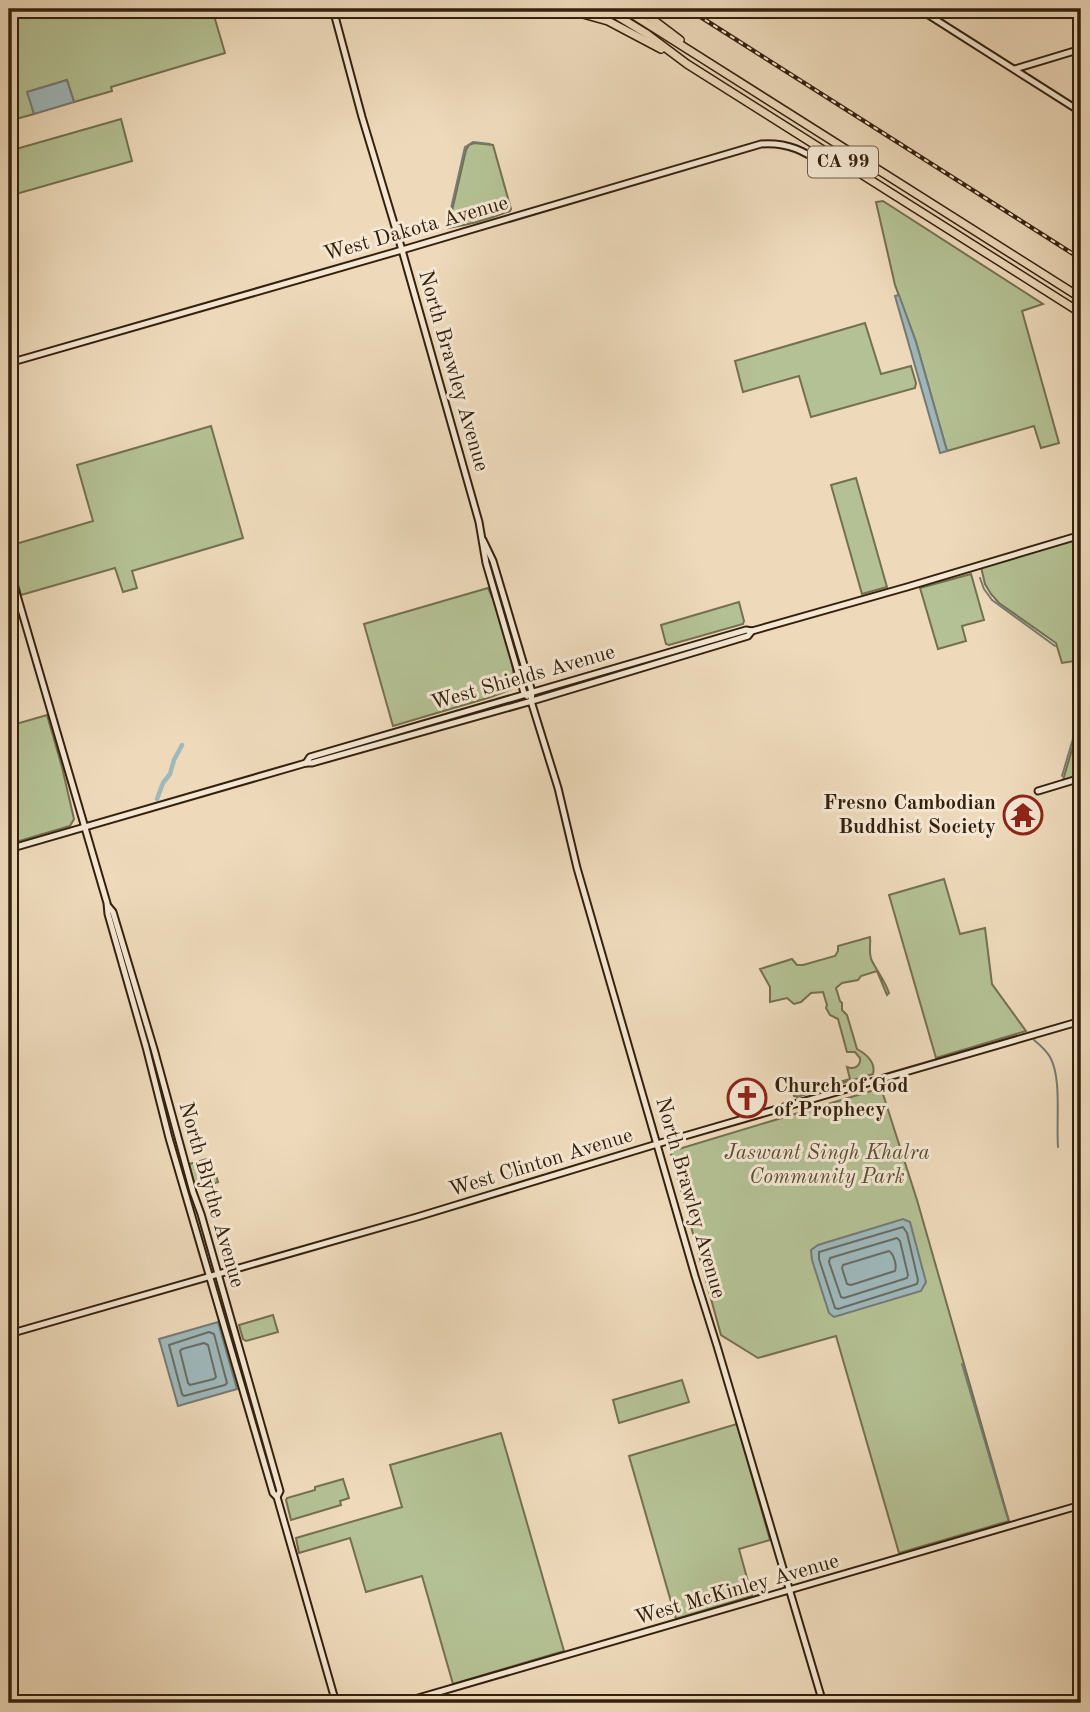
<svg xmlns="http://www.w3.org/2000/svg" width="1090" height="1712" viewBox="0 0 1090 1712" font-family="'Old Standard TT',serif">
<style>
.green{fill:#b4c194;stroke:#747050;stroke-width:2}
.water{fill:#9eb8bb;stroke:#747b75;stroke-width:2}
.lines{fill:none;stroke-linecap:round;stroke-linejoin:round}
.shore{stroke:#696c64;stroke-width:2}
.stream{stroke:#747b75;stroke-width:2}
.canal{stroke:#9eb8bb;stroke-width:4.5}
.secondary-casing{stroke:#34200d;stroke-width:9}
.highway-casing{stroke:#34200d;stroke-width:10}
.secondary{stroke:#f4e7d3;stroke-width:5}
.highway{stroke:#eedabb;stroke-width:7}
.rail-casing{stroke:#34200d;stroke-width:4.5}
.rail{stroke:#f4e7d3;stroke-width:2;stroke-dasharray:5;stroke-linecap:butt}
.labels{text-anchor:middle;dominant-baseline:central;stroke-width:6;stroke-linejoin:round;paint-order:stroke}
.shield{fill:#f4e7d3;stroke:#6e5c48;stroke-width:2}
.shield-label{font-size:19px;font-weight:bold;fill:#34200d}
.street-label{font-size:21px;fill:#34200d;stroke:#f4e7d3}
.poi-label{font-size:21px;font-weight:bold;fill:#34200d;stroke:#f4e7d3;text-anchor:end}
.park-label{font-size:21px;font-style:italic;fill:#5a5036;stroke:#f4e7d3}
</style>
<rect width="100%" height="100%" fill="#eedabb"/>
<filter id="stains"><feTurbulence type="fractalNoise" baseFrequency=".00286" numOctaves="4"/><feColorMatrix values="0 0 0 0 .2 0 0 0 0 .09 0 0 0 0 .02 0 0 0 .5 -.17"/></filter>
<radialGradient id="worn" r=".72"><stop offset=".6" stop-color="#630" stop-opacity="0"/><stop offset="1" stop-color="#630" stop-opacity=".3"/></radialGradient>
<g class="green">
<path d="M9,9H212L225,53L111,87L112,91L74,102L67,80L28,92L34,114L9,121Z"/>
<path d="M121,119L132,161L9,196V151Z"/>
<path d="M474,143L493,145L511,209L510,211C490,219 469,225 448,228L466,150L469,145Z"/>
<path d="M883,201L1043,304L1022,311L1059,443L1041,448L1034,426L947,451L916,342L895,285L876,202Z"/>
<path d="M865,323L881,374L911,366L916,383L915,388L811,417L799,376L743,392L735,361Z"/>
<path d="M211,426L243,538L132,571L137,588L123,592L115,568L21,595L9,552V546L93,521L77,465Z"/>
<path d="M856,478L887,587L862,594L831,485Z"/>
<path d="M1081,538V660L1062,663L1056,643L999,603L991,594L985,584L981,567Z"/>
<path d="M971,574L984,620L962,626L966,641L938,649L920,588Z"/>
<path d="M488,588C498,609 519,667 512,689L491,697L393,726L364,624Z"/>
<path d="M739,602L744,621L743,624L669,645L666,644L661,625Z"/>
<path d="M47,715L62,767L74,819L70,826L9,844V726Z"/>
<path d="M1081,719V775L1063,780Z"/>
<path d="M944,879L960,934L985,928L992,984L1026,1031L936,1058L889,895Z"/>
<path d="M870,937C871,945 868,953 872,961C877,971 885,981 889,993L887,995L877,971L861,976L858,980L842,983L836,988L840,1001L842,1003V1010L847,1015L857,1049C866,1054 876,1062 873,1074L797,1097L794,1096L789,1080H790L795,1095L850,1079L847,1067C854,1070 861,1066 860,1058L855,1052H847L838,1019L830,1015L826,1008L827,1005L823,992L811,993L801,1002L794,1004L787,998L770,1002V987L760,969L792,959L797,965H803L835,956L838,951V946Z"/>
<path d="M881,1088L917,1200L1009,1521L899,1553L836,1336L758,1358L721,1335L671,1154L672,1151Z"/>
<path d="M211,1158L218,1182L199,1188L193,1180L189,1164Z"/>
<path d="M273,1315L278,1332L246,1341L243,1339L239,1325Z"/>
<path d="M682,1380L689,1402L619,1423L613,1400Z"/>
<path d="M737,1424L770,1540L739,1549L752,1596L676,1619L629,1456Z"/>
<path d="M501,1433L564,1651L453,1684L422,1576L366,1592L350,1538L299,1553L296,1538L402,1507L390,1465Z"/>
<path d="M343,1479L349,1498L340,1501L341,1505L291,1520L286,1500L287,1498L315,1490V1487Z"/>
</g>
<g class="water">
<path d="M67,80L74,102L34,114L27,92Z"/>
<path d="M899,295L916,342L947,451L940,453L895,296Z"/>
<path d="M903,1219L910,1222L926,1282L921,1291L834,1317L829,1313L812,1260L811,1250L818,1245Z"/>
<path d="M218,1322L237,1389L178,1406L159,1339Z"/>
</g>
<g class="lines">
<g class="shore">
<path d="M903,1227L907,1233L918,1280L917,1284L838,1309L835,1308L819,1259V1252Z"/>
<path d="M897,1238L900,1241L908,1275L907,1278L844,1298L841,1297L829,1262L830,1258Z"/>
<path d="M889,1251C894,1254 897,1266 895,1271L851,1285L847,1284L842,1268L843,1265Z"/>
<path d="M209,1332L214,1334L227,1383L225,1385L184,1396L182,1394L169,1345Z"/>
<path d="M204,1343L208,1345L216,1377L214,1379L190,1385L188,1383L180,1351L182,1349Z"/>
</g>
<g class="stream">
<path d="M447,226L465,147L473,142L490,144"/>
<path d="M980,578L984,589L992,600L1055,646"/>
<path d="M1062,776L1081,712"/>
<path d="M1034,1040C1040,1045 1046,1050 1050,1057C1062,1078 1056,1121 1058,1147"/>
<path d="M962,1364L1008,1519"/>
<path d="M1077,1628L1081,1641"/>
</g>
<path class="canal" d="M157,799L163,783L170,774L174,760L182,745"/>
<defs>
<g id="secondary">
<path d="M333,9L362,117L402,250L479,522L486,563L524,693L527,696"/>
<path d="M919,9L1081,112"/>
<path d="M1015,69L1081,49"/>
<path d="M9,363L402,250L761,144C790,142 805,152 829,167"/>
<path d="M483,540L493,561L532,692L531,701L558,788L577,868L695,1276L717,1346L823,1703"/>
<path d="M9,568L107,903L108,914L146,1047L169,1138L273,1493L277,1497L336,1703"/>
<path d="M306,763L310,757L746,630L752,631L907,587L1081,535"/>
<path d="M1038,791L1081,778"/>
<path d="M9,849L306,763H312L539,699L748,636L752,631"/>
<path d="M108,906L113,912L154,1049L193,1192L201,1214L280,1491L277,1497"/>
<path d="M9,1334L417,1217L657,1144L1081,1021"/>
<path d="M401,1703L1081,1505"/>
</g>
<g id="highway">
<path d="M565,9L608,21L661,49"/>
<path d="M606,9L647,34L687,64L1081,313"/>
<path d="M624,9L1081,298"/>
<path d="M639,9L680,40"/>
</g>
</defs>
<use href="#secondary" class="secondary-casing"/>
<use href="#highway" class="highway-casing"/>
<use href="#secondary" class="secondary"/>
<use href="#highway" class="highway"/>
<defs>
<path id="rail" d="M688,9L1081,259"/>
</defs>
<use href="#rail" class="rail-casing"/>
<use href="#rail" class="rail"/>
</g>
<defs>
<symbol id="temple-ring" viewBox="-11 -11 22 22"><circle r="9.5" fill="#f4e7d3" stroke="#8f2418" stroke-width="1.5"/><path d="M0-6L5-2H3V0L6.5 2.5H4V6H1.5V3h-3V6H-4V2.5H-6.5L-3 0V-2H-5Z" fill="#8f2418"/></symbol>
<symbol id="church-ring" viewBox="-11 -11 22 22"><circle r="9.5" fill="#f4e7d3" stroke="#8f2418" stroke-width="1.5"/><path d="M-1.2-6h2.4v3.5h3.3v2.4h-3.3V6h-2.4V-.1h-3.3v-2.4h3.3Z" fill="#8f2418"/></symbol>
</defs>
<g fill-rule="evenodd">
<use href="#temple-ring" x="1001" y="793" width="44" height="44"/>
<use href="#church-ring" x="725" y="1076" width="44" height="44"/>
</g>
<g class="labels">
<rect class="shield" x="808" y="146.5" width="70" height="31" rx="5"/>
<g class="shield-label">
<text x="843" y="162">CA 99</text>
</g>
<g class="street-label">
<text transform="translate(416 229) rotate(-16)">West Dakota Avenue</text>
<text transform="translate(453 371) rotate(74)">North Brawley Avenue</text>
<text transform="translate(523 678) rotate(-16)">West Shields Avenue</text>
<text transform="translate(541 1163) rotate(-17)">West Clinton Avenue</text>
<text transform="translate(211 1195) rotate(74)">North Blythe Avenue</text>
<text transform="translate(690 1198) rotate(74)">North Brawley Avenue</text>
<text transform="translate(737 1590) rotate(-16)">West McKinley Avenue</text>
</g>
<g class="poi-label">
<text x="996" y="803">Fresno Cambodian<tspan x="996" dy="24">Buddhist Society</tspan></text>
<text x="774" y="1086" text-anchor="start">Church of God<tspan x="774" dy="24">of Prophecy</tspan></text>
</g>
<g class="park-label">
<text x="827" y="1153">Jaswant Singh Khalra<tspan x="827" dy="24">Community Park</tspan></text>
</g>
</g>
<rect width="1090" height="1712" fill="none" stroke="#eedabb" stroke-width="35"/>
<rect x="10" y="10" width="1069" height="1691" fill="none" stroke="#34200d" stroke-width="3.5"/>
<rect x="18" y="18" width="1055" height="1677" fill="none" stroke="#34200d" stroke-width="2"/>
<rect width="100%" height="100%" filter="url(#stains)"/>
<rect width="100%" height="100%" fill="url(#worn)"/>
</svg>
